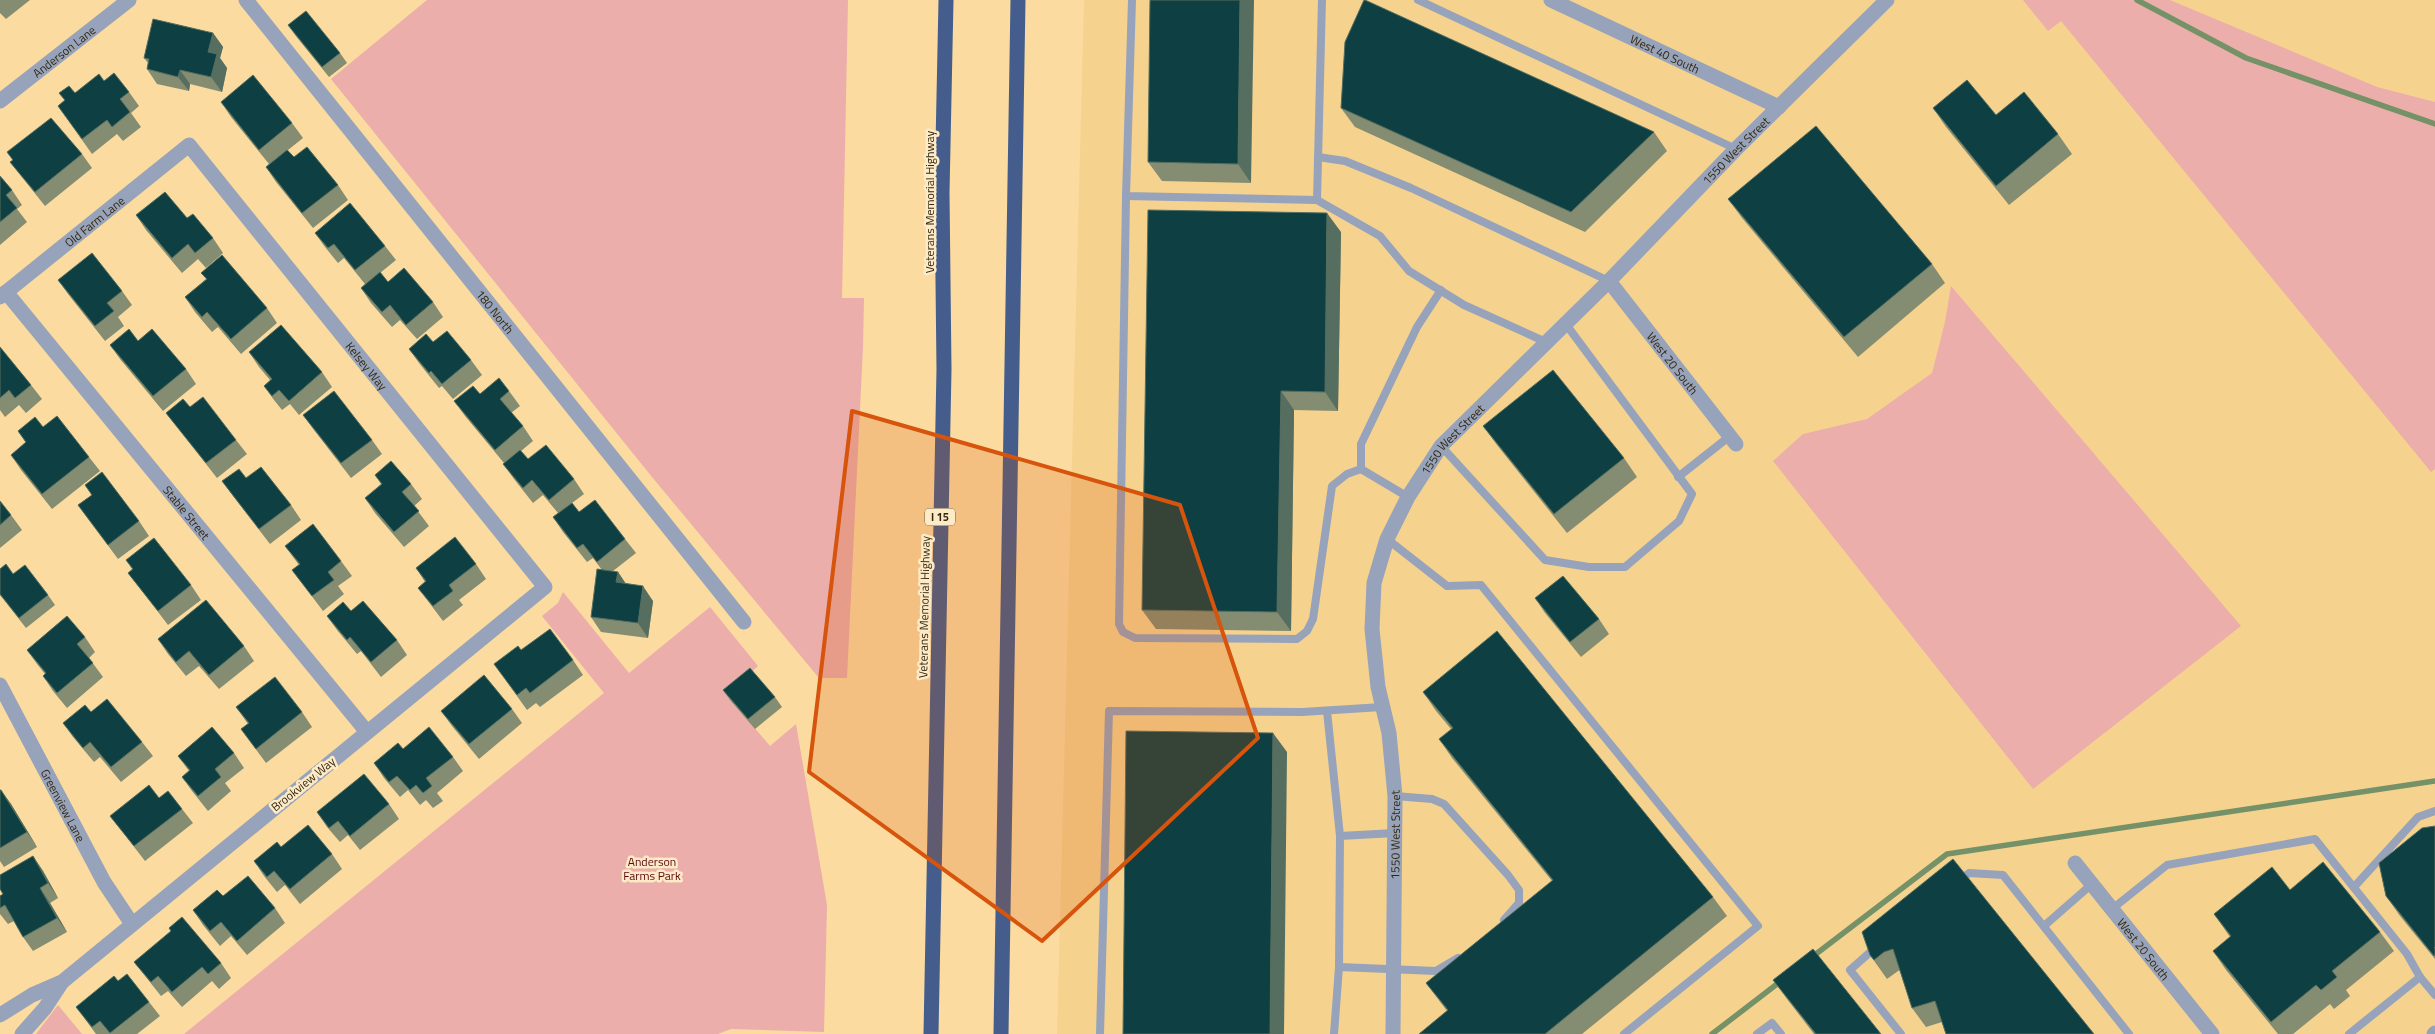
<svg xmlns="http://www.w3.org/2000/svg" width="2435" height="1034" viewBox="0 0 2435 1034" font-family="'Titillium Web',sans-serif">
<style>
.built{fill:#f6d28f}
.green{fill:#ebaeab}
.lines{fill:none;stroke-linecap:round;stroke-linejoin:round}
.stream{stroke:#759167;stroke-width:5.5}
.service{stroke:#96a3ba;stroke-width:8}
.minor{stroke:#96a3ba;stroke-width:15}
.motorway{stroke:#445d8c;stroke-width:15}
.wall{fill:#848d71}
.shaded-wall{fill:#556e5f}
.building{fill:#0e3f43;stroke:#556e5f}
.marked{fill:#d6540c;fill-opacity:0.2;stroke:#d6540c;stroke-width:4;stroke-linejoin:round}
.labels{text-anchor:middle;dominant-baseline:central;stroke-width:5;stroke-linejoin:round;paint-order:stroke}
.shield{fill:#fdeac7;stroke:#706246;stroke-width:1}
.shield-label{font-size:11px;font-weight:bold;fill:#34270f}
.street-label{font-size:12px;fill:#34270f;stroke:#fdeac7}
.park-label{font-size:12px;fill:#5b0811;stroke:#fdeac7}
</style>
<rect width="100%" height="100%" fill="#fbdb9f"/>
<path class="built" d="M1084,0H2435V1034H1057Z"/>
<g class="green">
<path d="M427,0H848L842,298H864L863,347L847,678H819L652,477L331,79Z"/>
<path d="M2023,0H2170L2377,87L2435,102V469L2431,472L2061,21L2048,31Z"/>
<path d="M1951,286L2241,626L2033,789L1773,461L1803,434L1867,419L1932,373L1945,322Z"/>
<path d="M563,592L629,673L710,607L758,666L726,694L770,746L796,724L827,905L824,1032L731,1029L718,1034H184L604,693L542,616L558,603Z"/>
<path d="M58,1005L82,1034H36Z"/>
</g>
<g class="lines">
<g class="stream">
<path d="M2137,0L2246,58L2435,124"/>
<path d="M1812,957L1947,854L2435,781"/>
<path d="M1712,1034L1781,981"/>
</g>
<g class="service">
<path d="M1132,0L1126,196L1317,200L1322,0"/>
<path d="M1418,0L1736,149"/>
<path d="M1318,157L1345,161L1411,188L1609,281"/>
<path d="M1126,196L1119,624L1123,632L1135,638L1297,639L1307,631L1313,619L1332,486L1347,474L1361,469"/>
<path d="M1317,200L1380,236L1409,271L1464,305L1546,342"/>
<path d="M1441,446L1545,560L1589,567H1625L1679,521L1692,494L1565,323"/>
<path d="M1678,477L1730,436"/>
<path d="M1408,497L1361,469V444L1417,327L1441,290"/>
<path d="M1387,539L1447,586L1481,585L1758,926L1624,1034"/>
<path d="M1327,711L1340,836"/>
<path d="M1395,796L1432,799L1444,804L1508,875L1519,890V903L1504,920"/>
<path d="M1959,881L1969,873L2003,875L2129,1034"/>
<path d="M2354,887L2418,817L2435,811"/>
<path d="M2112,909L2167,865L2315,839L2407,954L2420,977"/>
<path d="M2044,926L2092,884"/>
<path d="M1876,947L1850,970L1901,1034"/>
<path d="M1339,967L1340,836L1395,833"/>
<path d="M1100,1034L1109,711L1302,712L1382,707"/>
<path d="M1334,1034L1339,967L1436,971L1458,958"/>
<path d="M1757,1034L1772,1023L1781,1034"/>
<path d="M2349,1034L2420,977L2435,995"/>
</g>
<g class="minor">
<path id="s1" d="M246,0L744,622"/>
<path id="s2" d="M1551,0L1779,107"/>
<path id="s3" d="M0,101L129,0"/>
<path id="s4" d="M1609,281L1736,444"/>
<path id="s5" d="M6,292L367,732"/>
<path id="s6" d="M0,297L189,145L545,587L62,982L32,995L0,1015"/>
<path id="s7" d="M0,685L104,882L132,924"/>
<path id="s8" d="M2075,863L2212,1034"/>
<path d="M22,1034L45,1008L62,982"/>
<path id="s9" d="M1393,1034L1395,796L1389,733L1378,687L1372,629L1374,583L1387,539L1408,497L1441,446L1609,281L1736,149L1887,0"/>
<path d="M2434,1034L2435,1033"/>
</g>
<g class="motorway">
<path d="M931,1034L944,369L942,193L946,0"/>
<path d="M1001,1034L1018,0"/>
</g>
</g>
<g class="wall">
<path d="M0,0H30L6,19L0,13Z"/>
<path d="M1150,0L1251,183L1162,181L1148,162Z"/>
<path d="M288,25L340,53L347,63L329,77L295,35Z"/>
<path d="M213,33L223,47L220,58L227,68L222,92L190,84L189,91L157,84L147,69L148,63L144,58Z"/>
<path d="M104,81L129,92L139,106L131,113L141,127L123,141L117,134L92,154L58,106L65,101L59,93H75Z"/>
<path d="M221,102L292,123L303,138L288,150L294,157L338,185L348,200L313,228L276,182L266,167L269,164L231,117Z"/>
<path d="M1341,108L1654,132L1667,151L1585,232L1355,127Z"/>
<path d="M1933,108L1996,115L2058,134L2072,154L2009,205L1946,127Z"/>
<path d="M7,152L82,154L92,168L45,206L21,176L10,162L13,160Z"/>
<path d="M0,176L12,190L22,205L17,209L27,222L0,245Z"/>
<path d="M1728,199L1932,264L1945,283L1858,357L1742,218Z"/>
<path d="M136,215L213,238L223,253L206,268L198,259L182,273L146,230Z"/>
<path d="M1341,232L1338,411L1294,410L1291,631L1156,629L1142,610Z"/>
<path d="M315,233L385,246L396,260L380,273L388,282L433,302L443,317L417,339L400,320L392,327L371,303L361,288L365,284L344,258L338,263L325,247Z"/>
<path d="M201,273L267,308L277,323L241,354L218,327L212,332L195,312L185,297L206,279Z"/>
<path d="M58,280L122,291L132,305L118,317L124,326L105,341L68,294Z"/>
<path d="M433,342L471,360L482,375L453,399L442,386L439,388L419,363L409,349Z"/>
<path d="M110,345L186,369L196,384L163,411L120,359Z"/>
<path d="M0,347L31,385L42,399L26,413L19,405L5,417L0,410Z"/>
<path d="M249,352L322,372L332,387L299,415L290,404L282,410L274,400L264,386L270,380L259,367Z"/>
<path d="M509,391L520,406L511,413L523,426L533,441L521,451L528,459L574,479L584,494L572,503L579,512L625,539L636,553L613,571L618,572L626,584L653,601L648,638L601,632L591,617L602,570L593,558L587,562L563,532L553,517L558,513L543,495L533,503L514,479L503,464L504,463L465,416L454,401L480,394Z"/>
<path d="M190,407L236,440L247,454L217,478L177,427L166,413Z"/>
<path d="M303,415L372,440L382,454L351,478L314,430Z"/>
<path d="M1483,426L1624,458L1637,477L1567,533L1497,445Z"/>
<path d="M43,427L89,457L100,471L52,509L21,470L11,455L26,443L18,431Z"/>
<path d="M375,475L411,484L422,499L414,506L429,526L404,547L375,513L365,498L381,484Z"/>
<path d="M246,478L291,505L301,520L270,544L233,496L222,481Z"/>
<path d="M85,485L139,521L149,536L118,559L78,505L92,495Z"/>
<path d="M0,501L11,515L22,530L0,548Z"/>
<path d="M285,546L341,561L352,576L338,586L344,594L323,611L292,570L299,565Z"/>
<path d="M126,560L191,585L201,600L168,625L139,587L128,573L132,569Z"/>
<path d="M476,564L486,579L459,600L463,605L443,621L418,588L425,582L416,568Z"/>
<path d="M0,569L13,574L48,595L55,605L26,628L0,595Z"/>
<path d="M1535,598L1599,619L1609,634L1581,657L1545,613Z"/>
<path d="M351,611L397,640L407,655L381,677L361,651L357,654L337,630L327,616Z"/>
<path d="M85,637L95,652L89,658L103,677L67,708L53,691L43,676L45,674L37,664L27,650Z"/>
<path d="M158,639L244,646L254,661L219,689L199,666L186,676L168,654Z"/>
<path d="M521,650L573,660L583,675L540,707L536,703L527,710L494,664Z"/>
<path d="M723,690L775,697L782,707L755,729L730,700Z"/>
<path d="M1423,692L1713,897L1727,916L1582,1034H1419L1447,1011L1426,983L1552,881L1452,758L1439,739L1451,729L1436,711Z"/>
<path d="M236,707L302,712L312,727L266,763L241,729L248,724Z"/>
<path d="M512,709L522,723L479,759L452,726L441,711Z"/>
<path d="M91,712L142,742L153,756L121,782L100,757L94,762L73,737L63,723Z"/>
<path d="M403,749L453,757L463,771L437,793L443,801L433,808L426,800L420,805L408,790L400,797L384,778L374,763Z"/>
<path d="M234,753L244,768L225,783L231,791L208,811L192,791L182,777L189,771L178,756Z"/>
<path d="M0,790L11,804L37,847L4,867L0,861Z"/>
<path d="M159,798L182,809L193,823L145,861L121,830L110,816Z"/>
<path d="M389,804L399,819L360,850L348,835L340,842L327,827L317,812Z"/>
<path d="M2435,826V959L2400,916L2386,896Z"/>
<path d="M281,847L332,854L342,869L300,904L285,885L277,892L264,876L254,861Z"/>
<path d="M33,856L43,871L58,898L50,903L67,932L33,951L23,937L14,921L8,924L0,914V896L3,894Z"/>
<path d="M1953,859L1942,1022L1926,1027L1912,1008L1900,970L1898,971L1887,979L1870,955Z"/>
<path d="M2290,890L2380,932L2394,951L2346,990L2350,996L2334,1009L2330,1004L2293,1034H2278L2226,970L2213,951L2230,937L2214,914Z"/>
<path d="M223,896L275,908L285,923L247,955L231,936L220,946L203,925L193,910Z"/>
<path d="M134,962L221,963L231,978L219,989L212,981L182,1007L168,991L161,996L145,976Z"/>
<path d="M1773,980L1881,1034H1814L1787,999Z"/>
<path d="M118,981L149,1002L160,1016L137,1034H96L76,1007Z"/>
</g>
<g class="shaded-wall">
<path d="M1240,0H1254L1251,183L1238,164Z"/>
<path d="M213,33L223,47L220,58L227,68L222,92L211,77L208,52Z"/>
<path d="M180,70L190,84L189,91L178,77Z"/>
<path d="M1327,213L1341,232L1338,411L1325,392Z"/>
<path d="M1281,391L1294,410L1291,631L1277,612Z"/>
<path d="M618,572L628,587L616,582Z"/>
<path d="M643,586L653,601L648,638L638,623Z"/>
<path d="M1273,733L1287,752L1284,1034H1270Z"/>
<path d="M1,790L11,804L37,847L27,832Z"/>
<path d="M33,856L43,871L58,898L48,883Z"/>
<path d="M40,888L50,903L67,932L57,918Z"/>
</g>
<g class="building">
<path d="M1150,0H1240L1238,164L1148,162Z"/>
<path d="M1364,0H1365L1654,132L1571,212L1341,108L1345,42Z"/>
<path d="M306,11L340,53L322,67L288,25Z"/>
<path d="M153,19L213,33L208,52L217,54L211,77L180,70L178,77L147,69L149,59L144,58Z"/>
<path d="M114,73L129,92L120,99L130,112L112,127L107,120L82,139L58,106L65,100L59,93L69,86L75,93L99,74L104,81Z"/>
<path d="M253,75L292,123L259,150L221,102Z"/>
<path d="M1967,80L1996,115L2024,92L2058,134L1996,186L1933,108Z"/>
<path d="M51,118L82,154L35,192L10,162L13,160L7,152Z"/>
<path d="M1816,126L1932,264L1844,337L1728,199Z"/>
<path d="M307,147L338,185L302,213L266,167L287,150L294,157Z"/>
<path d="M0,176L12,190L6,195L17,208L0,222Z"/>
<path d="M165,192L187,218L193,214L213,238L195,253L188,244L172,258L136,215Z"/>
<path d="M350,203L385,246L355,270L334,244L328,248L315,233Z"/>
<path d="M1148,210L1327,213L1325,392L1281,391L1277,612L1142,610Z"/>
<path d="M92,253L122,291L107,303L114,311L95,326L58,280Z"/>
<path d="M222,255L267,308L231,339L207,312L202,317L185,297L207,279L201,273Z"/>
<path d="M404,268L433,302L406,325L390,305L382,312L361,288L380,272L388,282Z"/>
<path d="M281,325L322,372L289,401L279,390L272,396L264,386L272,379L249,352Z"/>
<path d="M129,329L138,341L152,329L186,369L153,396L110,345Z"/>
<path d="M447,331L471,360L442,384L431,371L429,373L409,349L426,334L433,342Z"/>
<path d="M0,347L31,385L15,398L9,390L0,398Z"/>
<path d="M1553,370L1624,458L1554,514L1483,426Z"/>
<path d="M499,378L509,391L500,399L523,426L495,450L454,401L473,386L480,394Z"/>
<path d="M334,391L372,440L341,463L303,415Z"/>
<path d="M203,397L236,440L206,463L166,413L183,399L190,407Z"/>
<path d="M57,416L89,457L42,494L11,455L26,442L18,431L35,417L43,427Z"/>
<path d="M546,445L574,479L549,500L532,480L523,488L503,464L520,450L528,459Z"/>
<path d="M391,461L411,484L402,492L419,511L394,532L365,498L382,484L375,475Z"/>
<path d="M261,467L291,505L259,529L222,481L239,469L246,478Z"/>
<path d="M102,472L139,521L108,545L78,505L92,495L85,485Z"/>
<path d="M595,500L625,539L597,562L583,544L577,548L553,517L572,503L579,512Z"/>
<path d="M0,501L11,515L0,525Z"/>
<path d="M313,524L341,561L328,572L334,580L312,596L292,570L300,564L285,546Z"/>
<path d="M455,537L476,564L449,585L453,591L433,606L418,588L426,581L416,568Z"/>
<path d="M154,538L191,585L158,611L128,573L133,569L126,560Z"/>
<path d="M6,564L13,574L25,565L48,595L19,618L0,594V569Z"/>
<path d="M597,569L618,572L616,582L643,586L638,623L591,617Z"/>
<path d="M1563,576L1599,619L1570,642L1535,598Z"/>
<path d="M206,600L244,646L209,675L189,651L176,662L158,639Z"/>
<path d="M363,601L397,640L371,662L350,637L347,640L327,616L343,602L351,611Z"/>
<path d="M67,616L85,637L77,644L93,663L57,693L43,676L46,673L27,650Z"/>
<path d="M550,629L573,660L530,693L526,688L517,695L494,664L518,646L521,650Z"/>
<path d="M1497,631L1713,897L1545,1034H1419L1448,1010L1426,983L1553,880L1439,739L1453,728L1423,692Z"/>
<path d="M750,668L775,697L748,719L723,690Z"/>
<path d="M484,675L512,709L469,744L441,711Z"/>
<path d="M275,677L302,712L256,749L241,729L249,723L236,707Z"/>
<path d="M107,699L142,742L111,767L90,742L83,748L63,723L85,705L91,712Z"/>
<path d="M212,727L234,753L215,769L221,777L198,796L182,777L190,770L178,756Z"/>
<path d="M429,727L453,757L426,778L432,786L423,793L416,785L410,790L397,776L389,782L374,763L398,743L403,749Z"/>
<path d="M1126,731L1273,733L1270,1034H1123Z"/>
<path d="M364,774L389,804L350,836L338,821L329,828L317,812Z"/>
<path d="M149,785L159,798L168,791L182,809L134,846L110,816Z"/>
<path d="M0,790H1L27,832L0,848Z"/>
<path d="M308,825L332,854L290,889L274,871L267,877L254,861L277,842L281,847Z"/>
<path d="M2435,826V947L2434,948H2435V955L2434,956L2386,896L2379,863L2422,828Z"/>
<path d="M33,856L48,883L40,888L57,918L23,937L5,905L0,908V896L3,894L0,889V875Z"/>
<path d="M1953,859L2094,1034H1946L1935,1001L1912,1008L1893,949L1884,952L1874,960L1870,955L1862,932Z"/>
<path d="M2323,862L2380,932L2332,971L2337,977L2321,990L2316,985L2271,1022L2213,951L2231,936L2214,914L2272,867L2290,890Z"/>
<path d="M248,876L275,908L237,941L221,922L210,931L193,910L217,890L223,896Z"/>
<path d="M182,917L221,963L208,974L202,967L172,992L158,976L151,982L134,962L171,931L169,928Z"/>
<path d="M1813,949L1881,1034H1816L1773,980Z"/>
<path d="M127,974L149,1002L110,1033L100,1021L92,1027L76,1007L114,976L118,981Z"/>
</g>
<path class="marked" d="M852,411L1180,505L1258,738L1042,941L809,772Z"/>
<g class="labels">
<rect class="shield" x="925" y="508.5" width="30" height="17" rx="4"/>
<g class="shield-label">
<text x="940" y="517">I 15</text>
</g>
<g class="street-label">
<text stroke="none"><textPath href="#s3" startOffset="81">Anderson Lane</textPath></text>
<text stroke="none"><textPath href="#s2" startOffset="126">West 40 South</textPath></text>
<text stroke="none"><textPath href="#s9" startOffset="1024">1550 West Street</textPath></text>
<text transform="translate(929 202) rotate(-90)">Veterans Memorial Highway</text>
<text stroke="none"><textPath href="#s6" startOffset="121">Old Farm Lane</textPath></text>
<text stroke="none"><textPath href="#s1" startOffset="399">180 North</textPath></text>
<text stroke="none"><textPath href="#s4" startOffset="104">West 20 South</textPath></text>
<text stroke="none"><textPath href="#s6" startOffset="526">Kelsey Way</textPath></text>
<text stroke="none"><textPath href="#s9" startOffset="619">1550 West Street</textPath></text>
<text stroke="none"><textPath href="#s5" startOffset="285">Stable Street</textPath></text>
<text transform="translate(924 607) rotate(-89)">Veterans Memorial Highway</text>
<text transform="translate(303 784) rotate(-39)">Brookview Way</text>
<text stroke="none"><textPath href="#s7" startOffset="136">Greenview Lane</textPath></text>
<text stroke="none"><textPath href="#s9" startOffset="199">1550 West Street</textPath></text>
<text stroke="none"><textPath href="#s8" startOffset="110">West 20 South</textPath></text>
</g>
<g class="park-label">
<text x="652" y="861">Anderson<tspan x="652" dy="14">Farms Park</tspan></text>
</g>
</g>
</svg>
